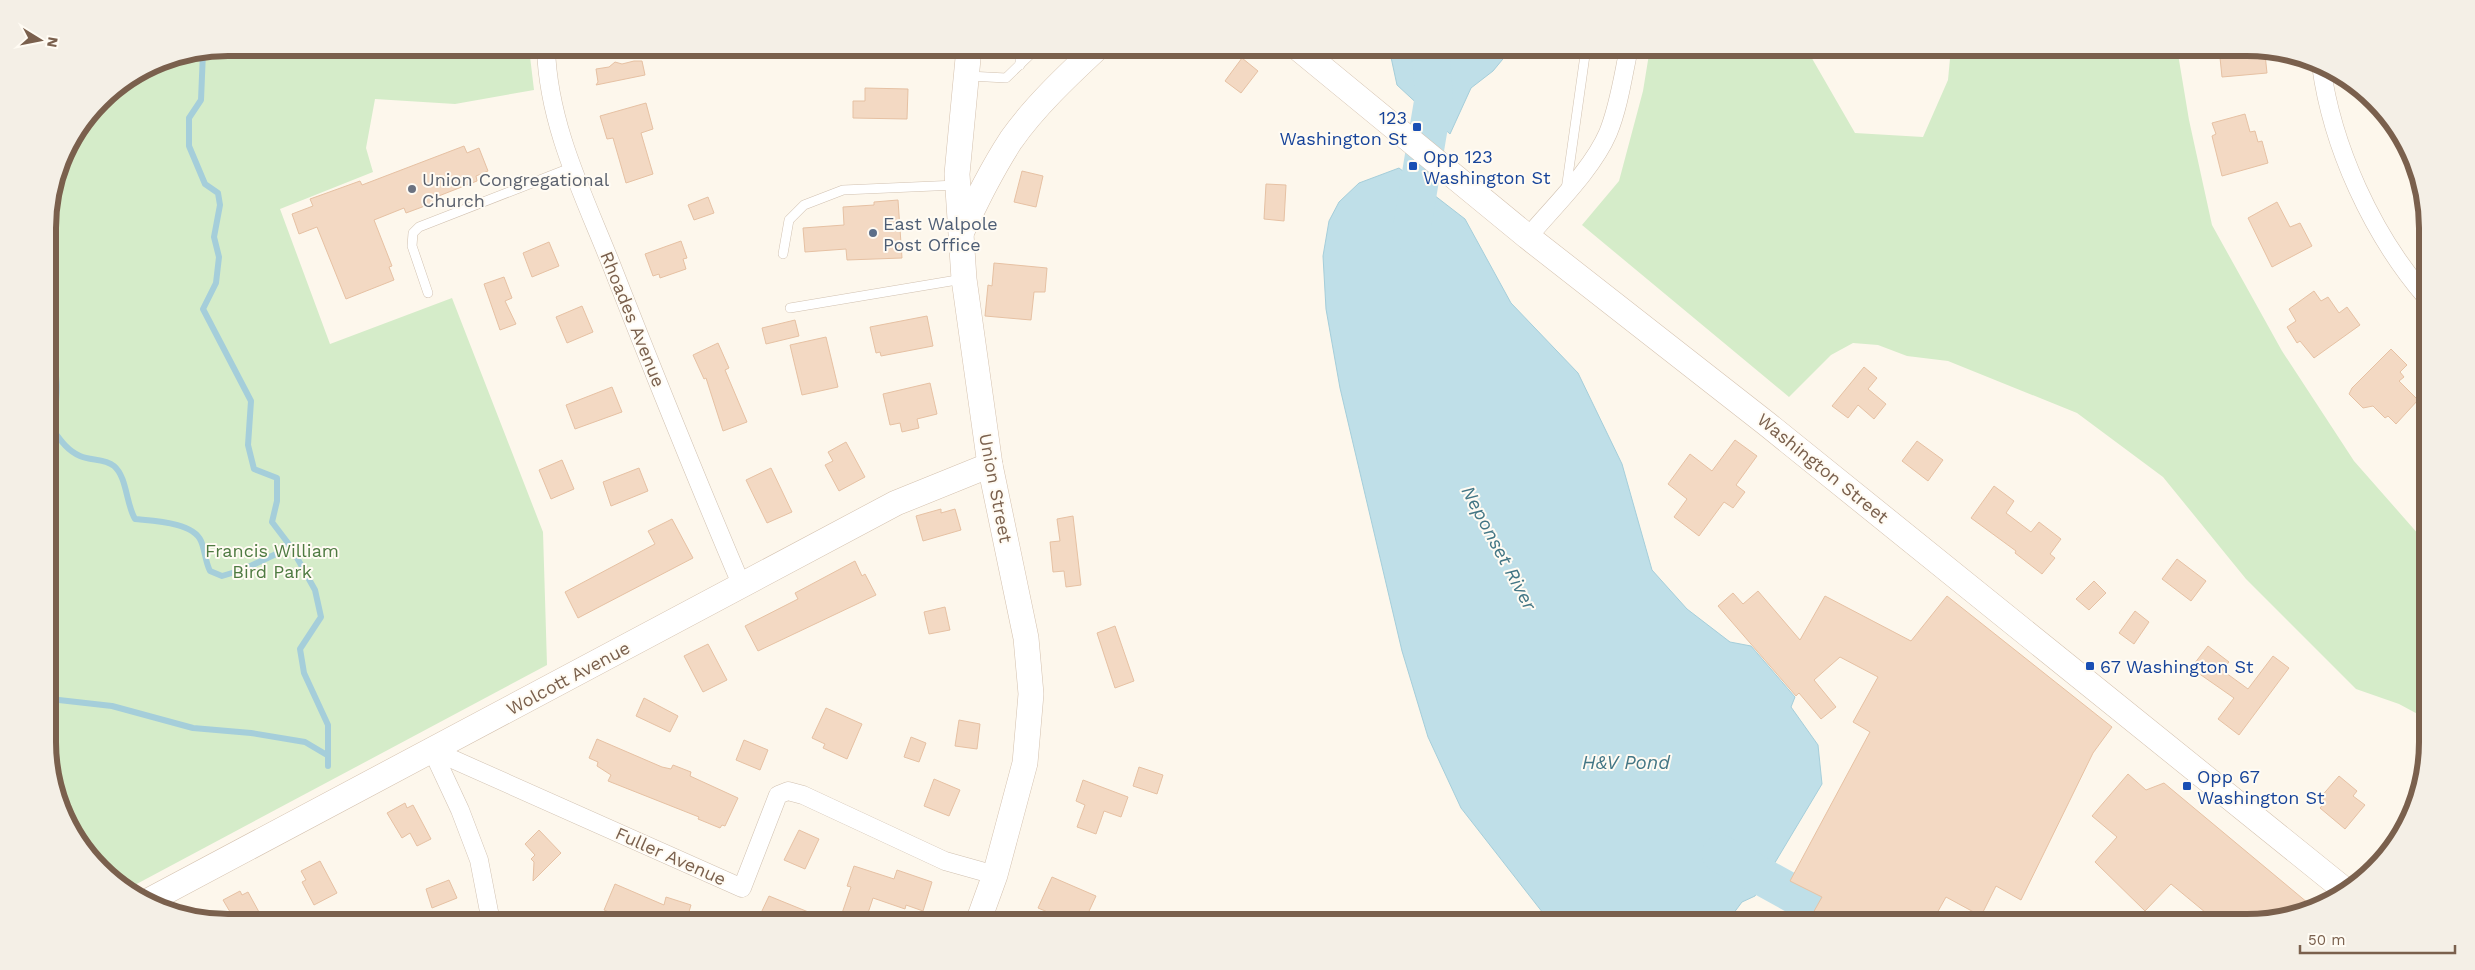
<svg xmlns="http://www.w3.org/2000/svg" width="2475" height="970" viewBox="0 0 2475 970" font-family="'Work Sans',sans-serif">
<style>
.green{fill:#d5ecc9}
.water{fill:#bfdfe8;stroke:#a5ceda}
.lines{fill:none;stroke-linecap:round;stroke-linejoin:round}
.stream{stroke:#a5ceda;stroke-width:6}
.river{stroke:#bfdfe8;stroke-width:38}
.building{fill:#f3d9c3;stroke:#e6c1a3}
.lane-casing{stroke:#d1c1b0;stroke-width:10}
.street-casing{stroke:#d1c1b0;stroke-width:19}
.secondary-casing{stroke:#d4c1ae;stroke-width:26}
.lane{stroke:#fff;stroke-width:9}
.street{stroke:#fff;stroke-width:18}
.secondary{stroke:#fff;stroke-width:25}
.transit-dot{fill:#1a4fb4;stroke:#fffbf3;stroke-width:2}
.worship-dot{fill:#6b7280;stroke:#fffbf3;stroke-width:2}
.service-dot{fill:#5c6f8a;stroke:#fffbf3;stroke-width:2}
.labels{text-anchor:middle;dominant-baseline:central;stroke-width:4;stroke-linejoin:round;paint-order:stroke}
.transit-label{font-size:18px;fill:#164399;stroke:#fffbf3;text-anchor:start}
.worship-label{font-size:18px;fill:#5b616d;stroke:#fffbf3;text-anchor:start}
.service-label{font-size:18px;fill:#4e5e75;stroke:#fffbf3;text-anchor:start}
.street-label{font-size:18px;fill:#7a604d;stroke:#fffbf3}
.park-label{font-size:18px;fill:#4e7a41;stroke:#fffbf3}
.water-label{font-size:19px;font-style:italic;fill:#437685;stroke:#fffbf3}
.rim{fill:none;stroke:#7a604d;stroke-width:6}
</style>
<rect width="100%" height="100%" fill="#fdf7ec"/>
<g class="green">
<path d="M228,48H529L534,90L455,104L375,99L366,148L373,172L280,209L330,344L452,298L543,532L547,665L131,887L92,861L51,777L48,216L66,148L109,92L159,61Z"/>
<path d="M1650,48H1806L1855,133L1923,137L1948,80L1951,48H2177L2189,120L2212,225L2282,351L2354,461L2427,544V719L2399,704L2356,689L2246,579L2163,477L2077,413L1948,361L1907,356L1878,345L1853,343L1831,355L1789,397L1582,225L1619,181L1643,91Z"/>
</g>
<g class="water">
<path d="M1389,48H1512L1493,71L1471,88L1450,134L1397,85Z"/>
<path d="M1399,168L1465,219L1511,303L1578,373L1622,464L1652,570L1687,609L1730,642L1751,646L1795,697L1791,707L1818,745L1822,784L1755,896L1742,902L1727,922H1550L1461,808L1428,737L1402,651L1340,388L1326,309L1323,256L1329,221L1339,202L1359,183Z"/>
</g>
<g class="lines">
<g class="stream">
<path d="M203,52L201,100L189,118V146L205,184L218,193L220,205L214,237L219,257L216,283L203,309L251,401L248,445L254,469L277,478V501L272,522L291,547L315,590L321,617L300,649L304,673L328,725V766"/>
<path d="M49,355C62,373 55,409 53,430C61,441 68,451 80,456C91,461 104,458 114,466C127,477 126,504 135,519C153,521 193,522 201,541C205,550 205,561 210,571L222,576L242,570L291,547"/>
<path d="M50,699L112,706L193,728L251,733L305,742L327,755"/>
</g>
<g class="river">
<path d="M1411,233L1434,96L1430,48"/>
<path d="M1721,854L1844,922"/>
</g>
</g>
<g class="building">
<path d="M2219,48L2261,50V55L2265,54L2267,73L2222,77Z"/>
<path d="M1242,58L1258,71L1241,93L1225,81Z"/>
<path d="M634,61H642L645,75L596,85L598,82L596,69L609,67L615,62L622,64Z"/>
<path d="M865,88L908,89L907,119L853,118V101H865Z"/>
<path d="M646,103L653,129L641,133L653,174L626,183L613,138L607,139L600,116Z"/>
<path d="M2245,114L2250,132L2255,131L2258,142L2262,141L2268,163L2222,176L2212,136L2216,134L2212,123Z"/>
<path d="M464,146L467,153L479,148L488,171L476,176L477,181L431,199L433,203L406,213L404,208L374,220L392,266L389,267L394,280L346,299L317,227L299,234L292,214L313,206L310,199L360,181L362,185Z"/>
<path d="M1022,171L1043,176L1036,207L1014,202Z"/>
<path d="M1266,184L1286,185L1284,221L1264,219Z"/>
<path d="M708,197L714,213L694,220L688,205Z"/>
<path d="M898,200L902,258L847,260L846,249L805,252L803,228L844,225L843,207L874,205V202Z"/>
<path d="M2277,202L2290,227L2300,223L2312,246L2272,267L2248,218Z"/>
<path d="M681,241L687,258L683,259L686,269L660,278L659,274L653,276L645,254Z"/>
<path d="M549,242L559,266L532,277L523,253Z"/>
<path d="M994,263L1047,268L1045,292H1034L1031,320L985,316L988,285L992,286Z"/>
<path d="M504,277L512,298L505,301L516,324L500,330L484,284Z"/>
<path d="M2314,291L2321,301L2328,297L2339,313L2347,307L2360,325L2314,358L2300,341L2297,343L2287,327L2296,321L2289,309Z"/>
<path d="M582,306L593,332L567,343L556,317Z"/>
<path d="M927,316L933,346L881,356L880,352L876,353L870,327Z"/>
<path d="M795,320L799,336L766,344L762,328Z"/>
<path d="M826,337L838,387L802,395L790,345Z"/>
<path d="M718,343L729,368L725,370L747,422L723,431L706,378L704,379L693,355Z"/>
<path d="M2391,349L2407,365L2400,372L2404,377L2399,381L2418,400L2396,424L2388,416L2385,418L2373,406L2363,408L2349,394L2352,388Z"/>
<path d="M1864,367L1877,378L1868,389L1886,404L1874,419L1858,405L1848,418L1832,406Z"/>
<path d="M930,383L937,414L917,419L919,428L902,432L900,423L890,425L883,394Z"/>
<path d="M612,387L622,412L575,429L566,405Z"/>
<path d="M1735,440L1757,456L1736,485L1745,492L1733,508L1724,502L1699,536L1674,517L1687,499L1668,484L1690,454L1712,471Z"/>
<path d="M1917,441L1943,460L1928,481L1902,461Z"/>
<path d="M846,442L865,477L839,491L825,465L833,461L828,452Z"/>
<path d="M562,460L574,489L551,499L539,470Z"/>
<path d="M639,468L648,491L611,506L603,482Z"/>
<path d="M771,468L792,512L767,523L746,480Z"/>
<path d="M1994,486L2014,501L2006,513L2031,532L2039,522L2061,539L2050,554L2055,558L2042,574L2015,553L2016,551L1971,518Z"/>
<path d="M941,509V513L955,509L961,530L923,541L916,516Z"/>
<path d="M1073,516L1081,585L1066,587L1064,571L1053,572L1050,542L1060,541L1057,519Z"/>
<path d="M672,519L693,558L578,618L565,592L655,544L648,531Z"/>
<path d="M2177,559L2206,581L2191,601L2162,579Z"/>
<path d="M855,561L862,576L865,574L876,595L758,651L745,626L798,599L795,593Z"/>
<path d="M2094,581L2106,593L2089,610L2076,599Z"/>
<path d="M1758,591L1800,640L1825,596L1911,641L1947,596L2112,727L2093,753L2021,900L1996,886L1981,916L1946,897L1932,922H1808L1822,897L1790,881L1870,732L1853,722L1878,677L1840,657L1814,680L1836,707L1821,719L1799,693L1796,696L1718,606L1733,593L1743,604Z"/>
<path d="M945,607L950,630L929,634L924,612Z"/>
<path d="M2135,611L2149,622L2134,644L2119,633Z"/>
<path d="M1115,626L1134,681L1115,688L1097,633Z"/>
<path d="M708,644L727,680L703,692L684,656Z"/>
<path d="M2208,646L2229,662L2222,670L2248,689L2273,656L2289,668L2239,735L2218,719L2234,698L2191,668Z"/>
<path d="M644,698L678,716L670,732L636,716Z"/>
<path d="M826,708L862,724L847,759L823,748L825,744L812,738Z"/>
<path d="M959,720L980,724L977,749L955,746Z"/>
<path d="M911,737L926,743L919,762L904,757Z"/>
<path d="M597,739L662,767L671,769L673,765L691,772L690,776L738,798L725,826L722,825L720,828L698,819L699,817L608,781L611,775L597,766L598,762L589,758Z"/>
<path d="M744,740L768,750L760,770L736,760Z"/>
<path d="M1139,767L1163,775L1157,794L1133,786Z"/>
<path d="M2128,774L2146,790L2164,783L2314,908L2305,913L2259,922H2217L2171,884L2145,911L2095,862L2117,837L2092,816Z"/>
<path d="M2339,776L2357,791L2353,796L2365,805L2345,829L2320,808L2325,802L2320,798Z"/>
<path d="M934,779L960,790L949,816L924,806Z"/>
<path d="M1083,780L1128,797L1121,817L1104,811L1096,834L1077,827L1085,805L1076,801Z"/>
<path d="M405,803L407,808L413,805L431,839L417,846L410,833L402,838L387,813Z"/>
<path d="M539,830L561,853L533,881L534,862L531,859L535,855L525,844Z"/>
<path d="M799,830L819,839L805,869L784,860Z"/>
<path d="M320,861L337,893L314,905L302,882L306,880L301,871Z"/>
<path d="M854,866L894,879L897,870L932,882L923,911L906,905L905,909L873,898L865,922H839L851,887L847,886Z"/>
<path d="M1052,877L1096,896L1084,922H1072L1038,908Z"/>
<path d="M449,880L457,898L432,908L426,889Z"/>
<path d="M615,884L664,905L666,897L691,905L688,915L705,922H633L604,910Z"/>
<path d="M240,891L242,895L248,892L259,912L241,922H236L223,900Z"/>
<path d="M769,896L833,922H784L761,913Z"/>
</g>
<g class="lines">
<defs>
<g id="lane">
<path d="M1020,65V48"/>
<path d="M969,76L1006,78L1037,48"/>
<path d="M1566,190L1586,48"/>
<path d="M783,254L789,220L804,205L843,190L957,185"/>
<path d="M428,293L412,246L413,233L419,227L573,167"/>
<path d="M790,308L963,279"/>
<path d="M2065,917L2077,922"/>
</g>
<g id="street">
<path d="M546,48C548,124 583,194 611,264C653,371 696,478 741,584"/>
<path d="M2321,65C2332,147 2372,234 2426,297"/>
<path d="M1528,237C1554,206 1592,170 1608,133C1619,106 1623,76 1629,48"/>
<path d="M432,750L742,888L778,795L788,791L803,795L945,861L995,875"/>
<path d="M432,750L460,810L479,860L491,922"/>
</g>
<g id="secondary">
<path d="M969,48L957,174L964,279L990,465L1026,638L1031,694L1025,763L995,875L978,922"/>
<path d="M1298,48L1528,237L1767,424L2346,891"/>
<path d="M962,231C977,200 992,169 1011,140C1034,107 1068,75 1097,48"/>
<path d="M150,900L896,503L990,465"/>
</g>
</defs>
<use href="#lane" class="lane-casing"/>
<use href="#street" class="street-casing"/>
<use href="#secondary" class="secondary-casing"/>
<use href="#lane" class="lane"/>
<use href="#street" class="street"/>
<use href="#secondary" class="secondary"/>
</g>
<g class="transit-dot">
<rect x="1412" y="122" width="10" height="10" rx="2.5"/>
<rect x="1408" y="161" width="10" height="10" rx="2.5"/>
<rect x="2085" y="661" width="10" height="10" rx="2.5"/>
<rect x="2182" y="781" width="10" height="10" rx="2.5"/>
</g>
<circle class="worship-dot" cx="412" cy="189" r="5"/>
<circle class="service-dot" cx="873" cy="233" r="5"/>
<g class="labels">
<g class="transit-label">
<text x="1407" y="117" text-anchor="end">123<tspan x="1407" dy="21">Washington St</tspan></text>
<text x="1423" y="156">Opp 123<tspan x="1423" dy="21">Washington St</tspan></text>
<text x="2100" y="666">67 Washington St</text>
<text x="2197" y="776">Opp 67<tspan x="2197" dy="21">Washington St</tspan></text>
</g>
<g class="worship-label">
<text x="422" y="179">Union Congregational<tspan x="422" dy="21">Church</tspan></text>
</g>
<g class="service-label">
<text x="883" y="223">East Walpole<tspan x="883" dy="21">Post Office</tspan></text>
</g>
<g class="street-label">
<text transform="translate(633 319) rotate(68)">Rhoades Avenue</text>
<text transform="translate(1823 468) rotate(39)">Washington Street</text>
<text transform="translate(996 488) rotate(79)">Union Street</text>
<text transform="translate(568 678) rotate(-28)">Wolcott Avenue</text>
<text transform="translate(671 856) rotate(24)">Fuller Avenue</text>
</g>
<g class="park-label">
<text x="272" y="550">Francis William<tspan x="272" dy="21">Bird Park</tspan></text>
</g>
<g class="water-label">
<text transform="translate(1499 548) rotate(62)">Neponset River</text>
<text x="1626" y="762">H&amp;V Pond</text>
</g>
</g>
<path d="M0 0H2475V970H0ZM228 56H2247A172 172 0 0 1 2419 228V742A172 172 0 0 1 2247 914H228A172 172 0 0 1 56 742V228A172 172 0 0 1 228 56Z" fill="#f4efe6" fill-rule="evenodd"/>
<path class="rim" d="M228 56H2247A172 172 0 0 1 2419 228V742A172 172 0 0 1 2247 914H228A172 172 0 0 1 56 742V228A172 172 0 0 1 228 56Z"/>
<g transform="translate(40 40) rotate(100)" stroke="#fffbf3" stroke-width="4" paint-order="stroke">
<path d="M0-4L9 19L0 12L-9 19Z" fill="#7a604d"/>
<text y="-8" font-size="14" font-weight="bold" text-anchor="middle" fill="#7a604d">N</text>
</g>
<path d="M2300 945v8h155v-8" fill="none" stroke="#7a604d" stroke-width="2.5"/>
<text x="2308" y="945" font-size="15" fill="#7a604d" stroke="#fffbf3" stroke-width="4" paint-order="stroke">50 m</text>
</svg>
